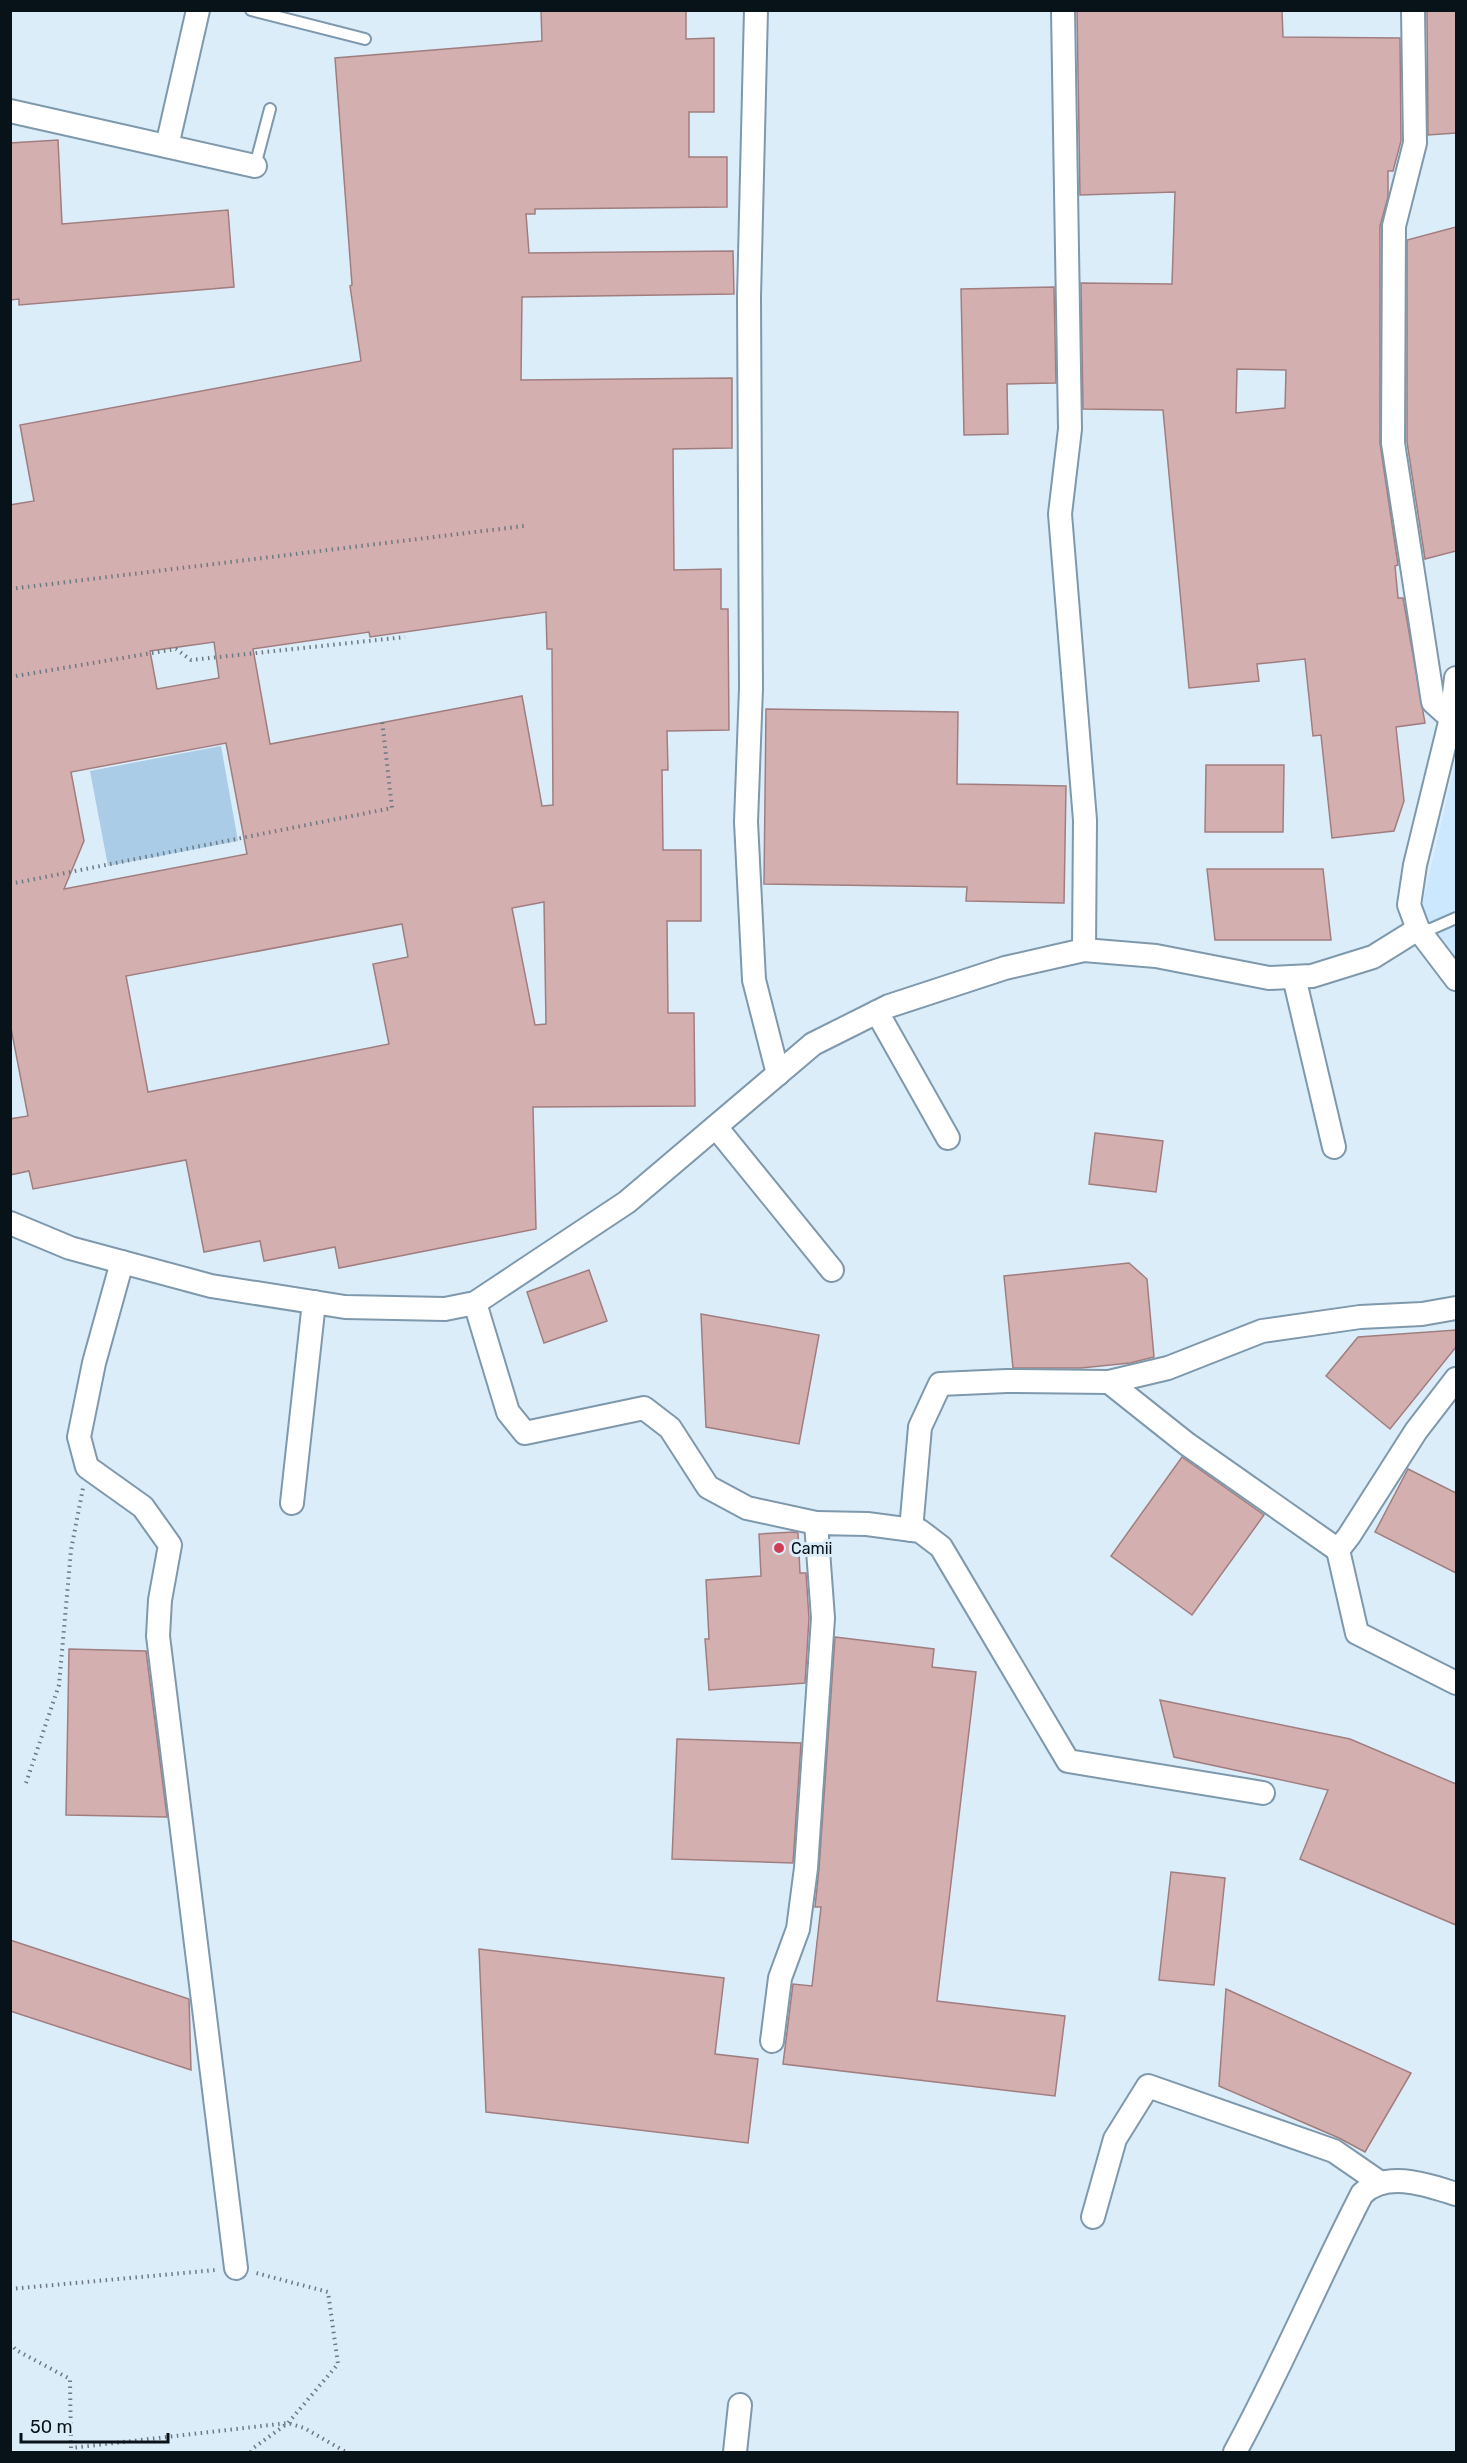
<svg xmlns="http://www.w3.org/2000/svg" width="1467" height="2463" viewBox="0 0 1467 2463" font-family="Rubik,sans-serif">
<style>
.built{fill:#cce8fe}
.green{fill:#aacce6}
.building{fill:#d4afb0;stroke:#a07e7f;stroke-width:1.5;fill-rule:evenodd}
.lines{fill:none;stroke-linecap:round;stroke-linejoin:round}
.lane-casing{stroke:#7e98ac;stroke-width:14}
.street-casing{stroke:#7e98ac;stroke-width:26}
.path{stroke:#6d7a84;stroke-width:4;stroke-dasharray:1.5 4.5;stroke-linecap:butt}
.lane{stroke:#fff;stroke-width:10}
.street{stroke:#fff;stroke-width:22}
.poi-dot{fill:#cf3e55;stroke:#dcedfa;stroke-width:2}
.labels{text-anchor:middle;dominant-baseline:central;stroke-width:6;stroke-linejoin:round;paint-order:stroke}
.poi-label{font-size:16px;fill:#081219;stroke:#dcedfa;text-anchor:start}
</style>
<rect width="100%" height="100%" fill="#dcedfa"/>
<path class="built" d="M1456,761V964L1420,913Z"/>
<path class="green" d="M221,746L238,841L108,866L90,771Z"/>
<g class="building">
<path d="M541,10H686V39L714,38V112H689V157H727V207L535,209V214H526L529,253L733,251L734,294L522,297L521,380L732,378V448L673,449L674,570L721,569V609H728L729,730L667,731L668,770H662L663,850H701V921H667L668,1013H694L695,1106L533,1107L536,1229L339,1268L335,1247L264,1261L260,1241L204,1252L186,1160L33,1189L29,1171L10,1175V1119L28,1116L10,1023V505L34,501L20,425L361,361L350,286L352,285L335,58L542,41ZM546,612L547,649H552L553,805L542,806L522,696L270,744L253,649L369,632L370,637ZM214,642L219,678L157,689L150,651ZM226,743L247,854L64,889L84,841L71,772ZM544,902L546,1024L535,1025L512,908ZM402,924L408,957L373,964L389,1044L148,1092L126,976Z"/>
<path d="M1077,10H1282L1283,37L1400,38L1401,141L1393,171H1388V197L1380,226V443L1398,565L1395,566L1398,598H1403L1425,723L1396,727L1404,801L1394,831L1332,838L1321,735L1313,736L1305,659L1257,664L1259,681L1189,688L1163,410L1083,409L1081,283L1172,284L1175,192L1080,195ZM1237,369L1286,370L1285,408L1236,413Z"/>
<path d="M1427,10H1456V133L1428,135Z"/>
<path d="M58,140L62,224L228,210L234,287L19,305V299L10,300V143Z"/>
<path d="M1456,227V551L1425,559L1407,442V240Z"/>
<path d="M1054,287L1056,383L1007,384L1008,434L964,435L961,289Z"/>
<path d="M766,709L958,712L957,784L1066,786L1064,903L966,901L967,887L764,884Z"/>
<path d="M1206,765H1284L1283,832H1205Z"/>
<path d="M1207,869H1323L1331,940H1215Z"/>
<path d="M1095,1133L1163,1141L1156,1192L1089,1184Z"/>
<path d="M1129,1263L1147,1279L1154,1357L1130,1363L1081,1368H1013L1004,1276Z"/>
<path d="M589,1270L607,1321L544,1343L527,1292Z"/>
<path d="M701,1314L819,1335L799,1444L706,1427Z"/>
<path d="M1456,1330V1347L1390,1429L1326,1376L1358,1337Z"/>
<path d="M1182,1457L1264,1515L1192,1615L1111,1556Z"/>
<path d="M1408,1469L1456,1493V1573L1375,1532Z"/>
<path d="M794,1532L798,1533L800,1573H806L809,1618L805,1683L709,1690L705,1639H709L706,1580L761,1576L759,1534Z"/>
<path d="M835,1637L934,1649L932,1667L976,1672L937,2001L1065,2016L1055,2096L783,2064L793,1984L812,1986L821,1907H815L819,1869Z"/>
<path d="M69,1649L146,1651L167,1817L66,1815Z"/>
<path d="M1160,1700L1350,1739L1456,1784V1925L1300,1859L1328,1790L1174,1757Z"/>
<path d="M677,1739L801,1743L793,1863L672,1859Z"/>
<path d="M1171,1872L1225,1878L1214,1985L1159,1980Z"/>
<path d="M10,1940L189,1999L191,2070L10,2011Z"/>
<path d="M479,1949L724,1978L715,2054L758,2059L748,2143L486,2112Z"/>
<path d="M1226,1989L1411,2073L1365,2152L1339,2138L1219,2086Z"/>
</g>
<g class="lines">
<defs>
<g id="lane">
<path d="M251,10L365,39"/>
<path d="M255,166L270,109"/>
<path d="M1419,929H1431L1456,918"/>
</g>
<g id="street">
<path d="M756,10L749,297L751,688L746,822L754,980L778,1074"/>
<path d="M1063,10L1070,429L1060,514L1085,820L1084,950"/>
<path d="M1413,10L1415,143L1394,226L1393,443L1433,702L1451,718"/>
<path d="M10,111L255,166"/>
<path d="M167,146L198,10"/>
<path d="M1418,929L1456,979"/>
<path d="M1294,977L1334,1147"/>
<path d="M877,1012L948,1138"/>
<path d="M716,1127L832,1270"/>
<path d="M10,1223L70,1248L211,1286L345,1307L445,1309L475,1303L627,1202L813,1044L889,1006L1005,968L1084,950L1156,956L1269,978L1312,976L1373,957L1418,929L1409,905L1415,865L1451,718L1456,678"/>
<path d="M122,1262L94,1363L79,1437L87,1467L143,1507L170,1545L160,1600L158,1636L236,2268"/>
<path d="M475,1303L508,1412L525,1433L644,1408L670,1428L708,1487L747,1508L816,1523"/>
<path d="M1109,1382L1187,1444L1338,1550L1349,1536L1416,1431L1456,1379"/>
<path d="M292,1503L314,1302"/>
<path d="M911,1530L920,1427L940,1384L1007,1381L1109,1382L1168,1368L1262,1331L1360,1317L1422,1314L1456,1308"/>
<path d="M1338,1550L1357,1633L1456,1683"/>
<path d="M772,2041L780,1978L798,1929L806,1868L823,1618L816,1523L867,1524L920,1531L941,1547L1068,1761L1263,1793"/>
<path d="M1093,2217L1115,2139L1148,2086L1334,2151L1379,2182"/>
<path d="M735,2452L740,2405"/>
<path d="M1235,2452C1281,2368 1318,2279 1362,2194C1387,2170 1427,2185 1456,2194"/>
</g>
</defs>
<use href="#lane" class="lane-casing"/>
<use href="#street" class="street-casing"/>
<g class="path">
<path d="M10,589L524,526"/>
<path d="M10,677L176,649L191,660L405,637"/>
<path d="M10,884L392,808L382,720"/>
<path d="M26,1783L59,1685L71,1550L83,1488"/>
<path d="M10,2289L216,2270"/>
<path d="M10,2343L16,2350L70,2379L71,2448L288,2423L304,2428L346,2452"/>
<path d="M251,2452L252,2449L288,2423L338,2364L328,2292L256,2273"/>
</g>
<use href="#lane" class="lane"/>
<use href="#street" class="street"/>
</g>
<circle class="poi-dot" cx="779" cy="1548" r="6"/>
<g class="labels">
<g class="poi-label">
<text x="791" y="1548">Camii</text>
</g>
</g>
<rect width="1467" height="2463" fill="none" stroke="#081219" stroke-width="24"/>
<path d="M21 2433v9h147v-9" fill="none" stroke="#081219" stroke-width="3"/>
<text x="30" y="2433" font-size="18" fill="#081219" stroke="#dcedfa" stroke-width="4.5" paint-order="stroke">50 m</text>
</svg>
